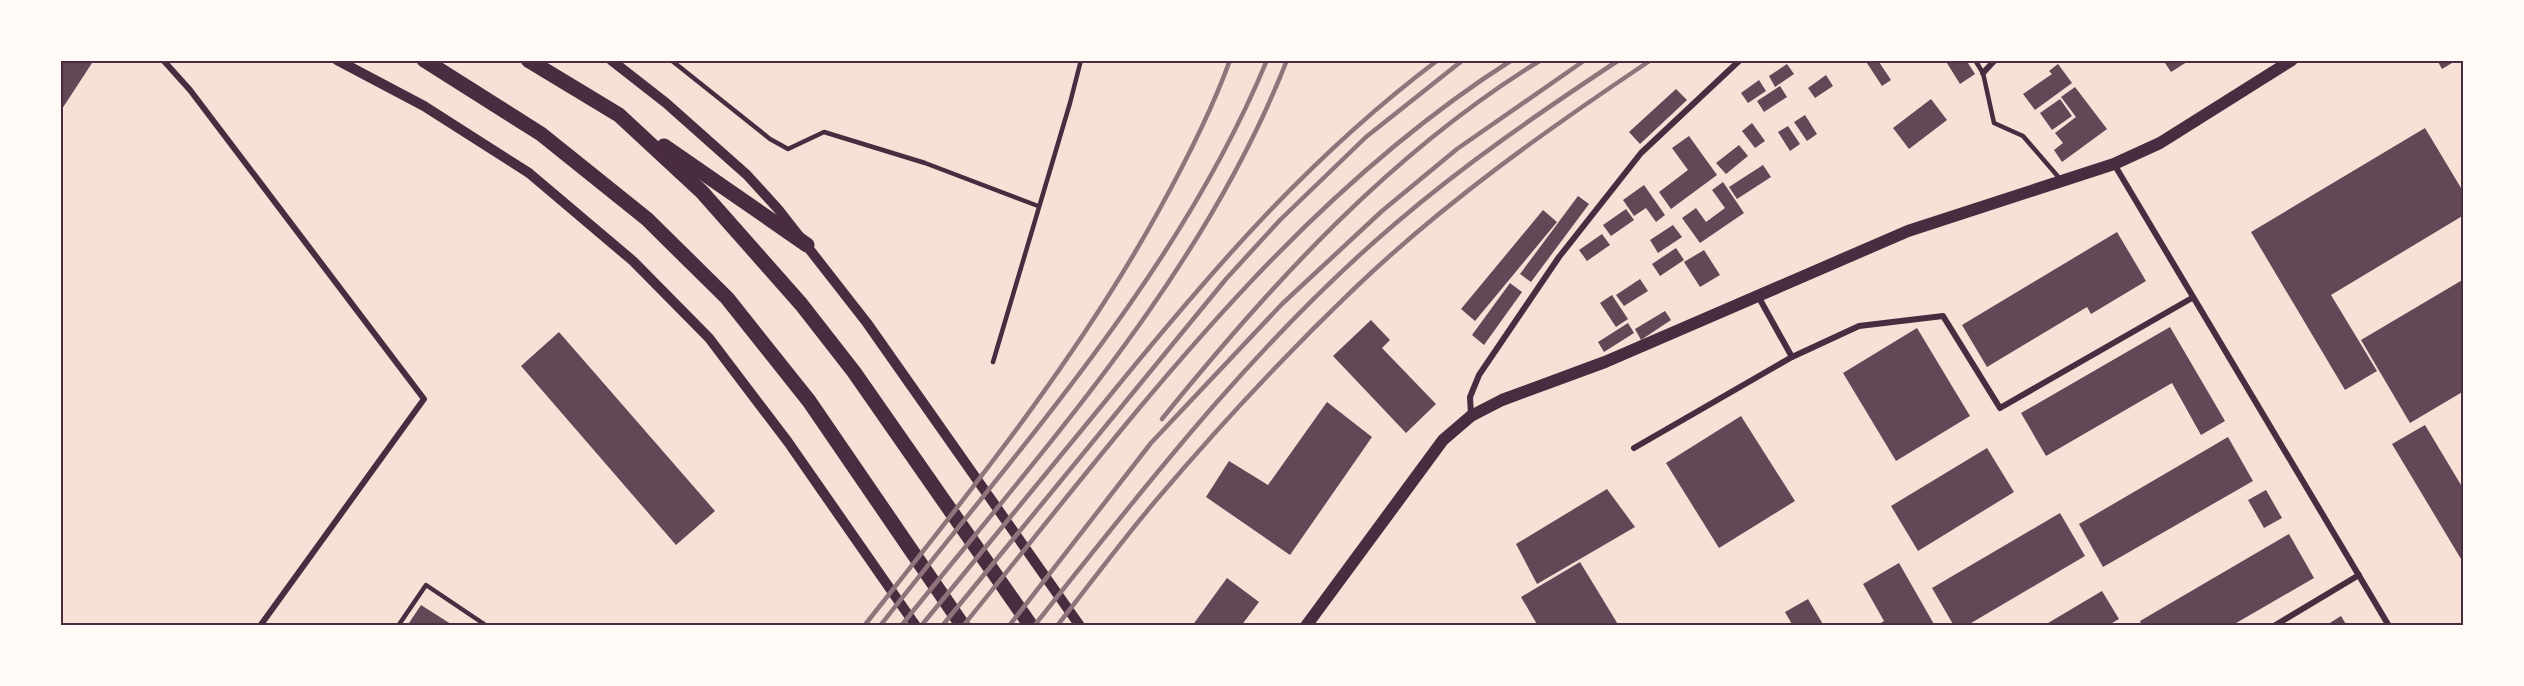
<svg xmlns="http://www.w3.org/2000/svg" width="2524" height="686" viewBox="0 0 2524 686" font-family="'PT Serif',serif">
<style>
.building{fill:#644757}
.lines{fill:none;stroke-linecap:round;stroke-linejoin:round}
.service{stroke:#4a2c40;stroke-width:4.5}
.minor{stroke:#4a2c40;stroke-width:6}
.tertiary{stroke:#4a2c40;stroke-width:10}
.secondary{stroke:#4a2c40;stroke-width:12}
.trunk{stroke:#4a2c40;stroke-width:15}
.rail{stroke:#8f747c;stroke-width:4.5}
.neatline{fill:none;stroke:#4a2c40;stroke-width:2}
</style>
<rect width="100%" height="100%" fill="#f7e1d7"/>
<g class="building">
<path d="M60,60H94L60,112Z"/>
<path d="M1865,60H1882L1879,62L1891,80L1882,86Z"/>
<path d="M1945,60H1966L1975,74L1960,84Z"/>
<path d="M2163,60H2190L2171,72Z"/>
<path d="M2437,60H2457L2442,69Z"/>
<path d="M1787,64L1794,74L1775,87L1769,76Z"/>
<path d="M2058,64L2072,83L2035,110L2023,94L2052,74L2049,71Z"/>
<path d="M1826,75L1833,86L1815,98L1808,88Z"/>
<path d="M1759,80L1766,91L1748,103L1741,93Z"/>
<path d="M1780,86L1787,97L1764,112L1757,101Z"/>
<path d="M2075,87L2107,129L2062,162L2054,150L2063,143L2055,133L2076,117L2061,97Z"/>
<path d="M1676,89L1687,100L1640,144L1629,132Z"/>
<path d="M1931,99L1947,120L1909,149L1893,128Z"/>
<path d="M2060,99L2072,116L2052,130L2040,113Z"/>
<path d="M1805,115L1817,134L1807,141L1794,122Z"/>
<path d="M1752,123L1765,141L1755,148L1742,131Z"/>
<path d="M1788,126L1800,144L1790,151L1778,132Z"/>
<path d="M2425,128L2464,193V215L2331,295L2377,371L2345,390L2251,232Z"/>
<path d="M1689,136L1717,175L1671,209L1659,192L1688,170L1672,148Z"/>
<path d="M1739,145L1748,156L1726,174L1716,163Z"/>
<path d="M1763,165L1771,177L1737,199L1729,187Z"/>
<path d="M1723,182L1744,213L1700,243L1682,218L1696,208L1706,222L1725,208L1712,190Z"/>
<path d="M1644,185L1665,215L1656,222L1646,208L1634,216L1623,200Z"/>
<path d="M1578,196L1589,204L1531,282L1520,274Z"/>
<path d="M1626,209L1634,220L1611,236L1603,225Z"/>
<path d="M1543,210L1557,222L1475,321L1461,309Z"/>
<path d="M1673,225L1682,237L1658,253L1650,240Z"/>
<path d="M2117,232L2146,281L2091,314L2087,307L1987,367L1962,325Z"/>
<path d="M1602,234L1610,245L1587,261L1579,250Z"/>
<path d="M1676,248L1684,260L1660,276L1652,264Z"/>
<path d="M1704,250L1720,275L1700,287L1684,262Z"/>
<path d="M1640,279L1648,291L1624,306L1616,295Z"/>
<path d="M2464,279V391L2410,423L2361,340Z"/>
<path d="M1510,283L1522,292L1484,345L1472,335Z"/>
<path d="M1612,295L1628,319L1616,327L1600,303Z"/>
<path d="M1665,311L1671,320L1641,340L1635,329Z"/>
<path d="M1371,320L1390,340L1382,348L1436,404L1406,433L1333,356Z"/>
<path d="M1628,323L1634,333L1604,352L1598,342Z"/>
<path d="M2170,327L2225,421L2201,435L2172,383L2046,456L2021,413Z"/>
<path d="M1917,328L1970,416L1896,461L1843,373Z"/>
<path d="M559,332L715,511L676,545L521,366Z"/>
<path d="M1327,402L1372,437L1290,555L1206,497L1229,461L1268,485Z"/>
<path d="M1741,416L1795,501L1719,548L1666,463Z"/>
<path d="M2425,425L2464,490V564L2392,444Z"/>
<path d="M2228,437L2253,481L2103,567L2079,524Z"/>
<path d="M1987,448L2014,492L1918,551L1891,506Z"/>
<path d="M1607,489L1635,527L1537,584L1516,544Z"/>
<path d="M2266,490L2282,518L2264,528L2248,500Z"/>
<path d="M2060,513L2085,556L1966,626H1954L1932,588Z"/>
<path d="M2289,534L2314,578L2231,626H2142L2140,621Z"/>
<path d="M1580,562L1619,626H1538L1521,597Z"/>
<path d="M1899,563L1935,626H1876L1884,621L1863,584Z"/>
<path d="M1227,578L1259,602L1241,626H1192Z"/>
<path d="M2102,591L2119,619L2107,626H2043Z"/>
<path d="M1808,599L1824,626H1793L1785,612Z"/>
<path d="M421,605L454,626H407Z"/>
<path d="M2341,616L2347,626H2325Z"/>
</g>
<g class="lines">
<g class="service">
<path d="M671,60L770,139L788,149L824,132L925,163L1038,206"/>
<path d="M1975,60L1983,73L1994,123L2023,136L2061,180"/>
<path d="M993,362L1070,103L1081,60"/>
<path d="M398,626L426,585L487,626"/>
</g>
<g class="minor">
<path d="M163,60L190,90L424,399L260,626"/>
<path d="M1983,73L1995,60"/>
<path d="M2114,164L2389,626"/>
<path d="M1792,357L1859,326L1943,316L2000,408L2192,298"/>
<path d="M1471,415L1470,397L1479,375L1559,257L1641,153L1740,60"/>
<path d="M1634,448L1792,357L1758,296"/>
<path d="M2274,626L2359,575"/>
</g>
<g class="tertiary">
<path d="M337,60L424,106L529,173L633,261L709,338L788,442L916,626"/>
<path d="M611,60L666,103L747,175L778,209L867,323L1080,626"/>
</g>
<path class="secondary" d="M1306,626L1443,440L1471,416L1502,400L1605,362L1908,231L2114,164L2160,143L2292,60"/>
<g class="trunk">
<path d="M424,60L541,134L647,219L727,298L809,401L963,626"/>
<path d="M528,60L619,115L702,192L801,304L854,372L1031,626"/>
<path d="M664,146L807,245"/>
</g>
<g class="rail">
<path d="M1162,419C1271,284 1391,152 1541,60"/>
<path d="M864,626C970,492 1076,361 1158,212C1185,163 1211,113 1230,60"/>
<path d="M880,626C1020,446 1179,273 1267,60"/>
<path d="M901,626C1043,449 1203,275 1287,60"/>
<path d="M921,626C982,552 1042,478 1103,404C1206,277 1306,159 1438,60"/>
<path d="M942,626L1226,279L1280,220L1366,137L1463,60"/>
<path d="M963,626C1129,422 1287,203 1512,60"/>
<path d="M1009,626L1151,443L1282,304L1382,211L1457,149L1585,60"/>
<path d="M1034,626C1146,485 1258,340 1396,223C1466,163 1542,111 1619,60"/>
<path d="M1057,626C1090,584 1123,539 1158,498C1220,425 1287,353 1356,287C1446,201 1548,129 1651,60"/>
</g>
</g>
<rect width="2524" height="686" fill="none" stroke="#fffaf5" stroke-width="123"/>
<rect x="62" y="62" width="2400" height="562" class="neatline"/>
</svg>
